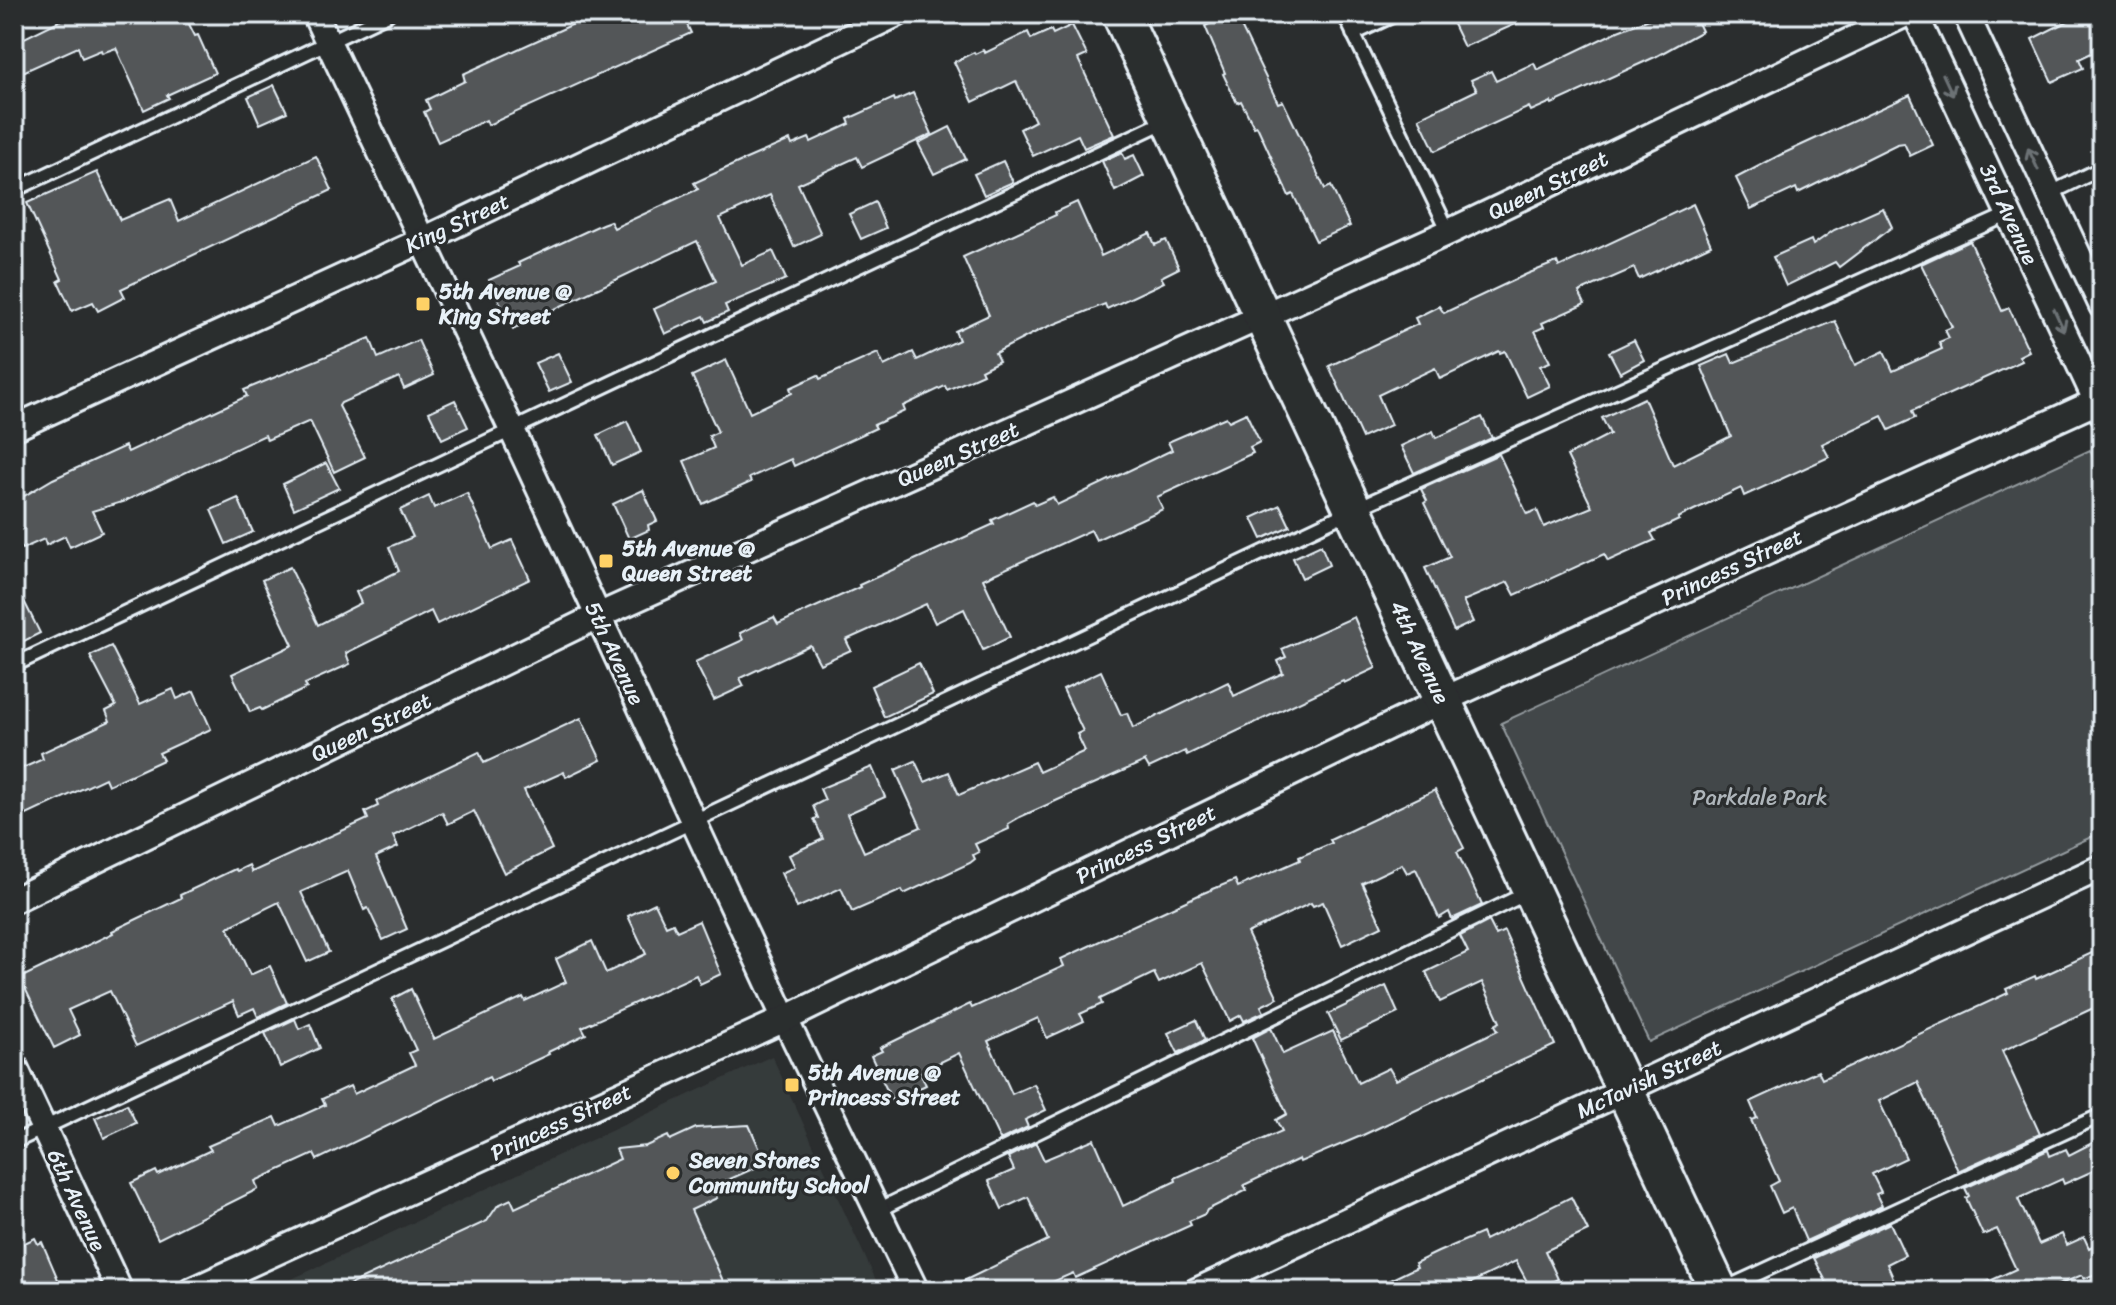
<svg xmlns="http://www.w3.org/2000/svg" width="2116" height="1305" viewBox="0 0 2116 1305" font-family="Sriracha,sans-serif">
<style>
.built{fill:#363a3b}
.green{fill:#424648;stroke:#959ca0;stroke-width:2}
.building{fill:#535759;stroke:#e8f1f8;stroke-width:2}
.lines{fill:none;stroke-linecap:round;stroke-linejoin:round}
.lane-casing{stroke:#e8f1f8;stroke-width:18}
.street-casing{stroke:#e8f1f8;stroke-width:30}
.secondary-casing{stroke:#e8f1f8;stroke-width:42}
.lane{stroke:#2a2d2e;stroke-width:12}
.street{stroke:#2a2d2e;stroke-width:24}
.secondary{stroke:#2a2d2e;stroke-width:36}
.oneway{stroke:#6c7275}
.poi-dot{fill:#ffd166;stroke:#2a2d2e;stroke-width:3}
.labels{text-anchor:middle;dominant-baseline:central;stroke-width:6;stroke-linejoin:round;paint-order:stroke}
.street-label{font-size:22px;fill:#e8f1f8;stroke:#2a2d2e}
.poi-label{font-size:22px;font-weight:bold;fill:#e8f1f8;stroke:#2a2d2e;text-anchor:start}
.park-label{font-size:22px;fill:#aeb5ba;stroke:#2a2d2e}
</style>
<rect width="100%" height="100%" fill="#2a2d2e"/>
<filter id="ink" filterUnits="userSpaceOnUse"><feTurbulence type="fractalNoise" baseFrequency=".0125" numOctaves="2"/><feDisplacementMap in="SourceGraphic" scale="16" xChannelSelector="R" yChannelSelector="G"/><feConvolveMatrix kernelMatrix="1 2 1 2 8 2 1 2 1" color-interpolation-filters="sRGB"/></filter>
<g filter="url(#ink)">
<path class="built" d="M772,1056L881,1291H266Z"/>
<path class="green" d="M2090,450L2102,476V832L1649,1042L1501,723Z"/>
<g class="building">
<path d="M73,14H184L195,36L198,35L215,73L167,95L169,98L144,110L116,48L102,53L101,50L82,58L78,47L14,76V43Z"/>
<path d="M575,14H682L691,33L488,125L486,120L438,142L424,112L430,109L426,100L465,81L463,74L580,21Z"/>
<path d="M1231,14H1235L1278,103L1283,101L1325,189L1331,186L1350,226L1316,241L1293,194L1289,196L1257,126L1254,127L1241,101L1237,103L1223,74L1225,73L1205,26Z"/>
<path d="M1448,14H1538L1464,47Z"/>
<path d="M1662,14H1694L1702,31L1655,57L1552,104L1551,102L1531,111L1529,107L1435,151L1419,118L1477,90L1471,80L1491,71L1496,81L1534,63L1537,70L1618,31Z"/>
<path d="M2082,14H2102V48L2079,59L2083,68L2052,82L2032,39Z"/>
<path d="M1072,25L1087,55L1078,59L1114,135L1084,148L1078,135L1033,156L1020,129L1035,121L1016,81L973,102L954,62L974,52L975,54L983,50L985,53L1028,32L1031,39L1051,30L1053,34Z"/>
<path d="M274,85L287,112L260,124L248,97Z"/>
<path d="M913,93L932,134L862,167L857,157L798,184L821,234L794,247L770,195L720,218L742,265L773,251L786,279L725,305L728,312L707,322L704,316L665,334L654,309L716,281L697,241L513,329L489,280L520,266L518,263L602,224L610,221L614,228L698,189L694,183L744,160L790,140L792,145L809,138L811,142L850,124L848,119L894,98L895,101Z"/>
<path d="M1910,95L1933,145L1910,156L1904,143L1897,144L1798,193L1796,188L1751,209L1736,178L1780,155Z"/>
<path d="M950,127L966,159L934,174L918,143Z"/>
<path d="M1122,152L1125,159L1134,155L1144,176L1115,191L1102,161Z"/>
<path d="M316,156L332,190L121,289L125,297L98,311L93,302L72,311L58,281L62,279L27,203L97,172L120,220L170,199L179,221Z"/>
<path d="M1003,161L1013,182L984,195L974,174Z"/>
<path d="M875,202L886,228L861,239L849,214Z"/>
<path d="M1077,202L1101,256L1150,233L1155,245L1166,240L1179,268L1161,277L1164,282L1107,309L1105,304L1040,330L995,353L999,361L981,370L983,374L947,390L945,386L903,406L905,411L874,425L876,428L794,466L791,459L749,478L751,482L703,504L684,461L714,448L709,436L718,432L692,376L726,360L750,413L792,393L790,388L818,375L820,379L878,353L884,366L913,352L917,360L959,340L955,331L989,315L963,257L1056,215L1055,212Z"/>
<path d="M1693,204L1711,245L1639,279L1634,268L1579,292L1585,304L1542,323L1544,327L1535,331L1550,362L1540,366L1550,386L1527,397L1505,351L1500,353L1499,351L1440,379L1435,368L1378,395L1391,425L1362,438L1329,366L1418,324L1415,318L1439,306L1444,313L1527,274L1557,262L1559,267Z"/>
<path d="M1883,208L1892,227L1839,267L1835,262L1786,286L1773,257L1811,240L1813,245L1834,230Z"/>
<path d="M1970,241L2002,311L2009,308L2029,351L2019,356L2022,361L1912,411L1915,418L1889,430L1882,416L1822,444L1829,457L1744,496L1741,488L1694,510L1678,518L1679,520L1651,533L1655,540L1608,561L1604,554L1515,595L1508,582L1463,601L1473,622L1454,631L1425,568L1450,557L1424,503L1427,501L1421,489L1499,454L1527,514L1537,510L1544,527L1592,507L1567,456L1610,434L1602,418L1644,398L1673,465L1731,436L1701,366L1729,354L1733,363L1835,321L1855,365L1884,351L1893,371L1942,349L1939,342L1949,338L1945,330L1952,327L1921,264Z"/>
<path d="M370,338L378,358L418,340L434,375L404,389L399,377L341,403L339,406L365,457L334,472L310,421L267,440L265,435L125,501L92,511L102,532L70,547L65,536L46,545L44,539L22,549L14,533V502L53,479L125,446L128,452L247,396L244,390Z"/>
<path d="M1634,340L1644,360L1620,373L1609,352Z"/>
<path d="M558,353L572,382L549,392L535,363Z"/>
<path d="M455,400L468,427L442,439L429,412Z"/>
<path d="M1246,413L1260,442L1250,447L1253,453L1157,497L1163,509L1096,540L1091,530L983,579L1010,637L983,650L964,609L935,623L926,604L846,640L851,650L820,664L810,645L740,678L744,686L714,700L695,662L743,640L740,633L774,617L778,624L860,587L859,585L994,524L992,520L1033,501L1035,505L1053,497L1057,505L1172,450L1168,442L1226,417L1229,421Z"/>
<path d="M1482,417L1492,438L1414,473L1401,446L1433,431L1436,438Z"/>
<path d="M627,421L641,452L612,465L598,435Z"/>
<path d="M326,463L339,488L294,509L283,484Z"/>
<path d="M643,490L657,521L648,525L649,530L629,539L613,504Z"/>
<path d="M467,493L492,549L512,540L530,579L437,624L431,611L346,653L350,664L305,684L307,688L262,710L260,708L250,712L232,674L293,645L262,580L290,567L318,625L361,603L356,592L399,571L389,547L413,537L400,510L429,496L434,508Z"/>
<path d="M238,498L253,532L226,544L211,510Z"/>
<path d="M1280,505L1290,526L1262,539L1252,518Z"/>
<path d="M1321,545L1329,565L1302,578L1293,558Z"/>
<path d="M14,581L40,633L14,646Z"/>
<path d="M1354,617L1376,668L1344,683L1343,681L1187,755L1185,751L1149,768L1145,761L1020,817L1008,824L1009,829L975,844L979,852L973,855L975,859L970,863L904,894L902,890L852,912L841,888L797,908L781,873L795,867L789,855L823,839L814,819L818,818L813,806L825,800L820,789L824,787L872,767L885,797L847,814L864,852L921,827L895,770L915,761L925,782L949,772L959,795L1034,762L1039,772L1085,751L1077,734L1083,731L1063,689L1101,671L1121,715L1127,713L1133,728L1228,682L1234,696L1283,673L1278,661L1286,657L1282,649Z"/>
<path d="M111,646L140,704L173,689L177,699L194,691L211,729L159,753L163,760L135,773L108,785L105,778L14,821V772L43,759L41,753L110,721L106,711L116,706L90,656Z"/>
<path d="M919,663L933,694L884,717L871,686Z"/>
<path d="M581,718L601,760L566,777L564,772L524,790L552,849L504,873L474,811L448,824L442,812L393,836L398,847L376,857L407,929L383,940L368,908L364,910L348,871L301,892L329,952L307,962L279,902L228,927L250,975L270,966L287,1003L258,1017L254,1008L239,1015L233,1001L136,1046L110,991L68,1010L80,1035L54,1048L20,978L113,933L112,931L181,898L180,895L235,869L237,871L249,865L252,872L368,819L365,812L378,806L376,801L479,752L484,763Z"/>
<path d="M1435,790L1464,848L1457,852L1482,905L1452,919L1449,912L1439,918L1416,869L1407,873L1402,864L1362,883L1382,926L1342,945L1323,902L1313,906L1311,903L1247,933L1278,998L1261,1006L1264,1012L1244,1021L1241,1015L1230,1021L1202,963L1159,983L1154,973L1100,999L1102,1004L1080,1014L1084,1021L1047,1038L1038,1018L988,1041L1012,1094L1034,1084L1046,1110L1025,1120L1028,1127L1000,1140L959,1053L920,1072L926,1085L892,1101L871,1056L882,1051L880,1048L970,1004L972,1008L1064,966L1061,959L1201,894L1235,880L1238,887L1300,860L1299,857L1332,843L1330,840Z"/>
<path d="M655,903L666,926L673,923L677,931L699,921L721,974L700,984L696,975L582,1027L586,1034L548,1052L549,1054L491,1081L489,1077L317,1160L314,1154L255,1181L258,1189L158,1239L131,1183L156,1171L158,1175L211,1150L208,1146L275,1117L279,1126L325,1105L322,1099L350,1086L354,1094L415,1065L409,1053L416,1050L392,999L411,989L434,1039L523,997L525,1001L566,982L556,959L592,941L606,973L646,954L628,916Z"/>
<path d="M1489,921L1496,935L1504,931L1555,1045L1361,1136L1300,1162L1299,1159L1244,1185L1247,1190L1207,1210L1205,1214L1189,1221L1191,1225L1075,1278L1073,1273L1032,1291H943L1048,1240L1028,1197L1002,1209L989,1181L1014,1170L1008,1157L1036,1143L1044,1160L1094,1139L1123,1206L1176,1181L1175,1178L1282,1131L1276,1120L1287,1114L1252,1038L1271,1028L1283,1054L1333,1031L1358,1083L1389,1068L1396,1080L1498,1030L1495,1025L1500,1022L1482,982L1440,1002L1426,972L1468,952L1460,936Z"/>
<path d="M2096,951L2102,964V1004L2002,1051L2040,1134L1958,1171L1918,1082L1879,1101L1906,1158L1872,1174L1881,1192L1876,1194L1882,1206L1806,1241L1792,1208L1782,1213L1770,1186L1779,1181L1751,1120L1757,1118L1750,1102L1818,1071L1822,1079L2008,993L2006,989L2035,976L2036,979Z"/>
<path d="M1386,986L1398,1013L1341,1040L1328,1014Z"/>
<path d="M295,1019L299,1029L310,1024L320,1048L280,1067L265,1033Z"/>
<path d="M1196,1020L1205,1040L1178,1053L1168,1033Z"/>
<path d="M127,1104L136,1123L104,1138L95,1118Z"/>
<path d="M749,1125L766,1163L712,1187L717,1198L691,1210L724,1283L706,1291H336L487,1221L498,1205L511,1199L515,1208L620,1159L616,1149L646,1146L668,1136L670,1140L696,1128Z"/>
<path d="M2102,1138V1167L2064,1184L2062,1179L2018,1199L2039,1244L2062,1234L2067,1245L2084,1237L2089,1248L2102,1241V1271L2084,1279L2082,1275L2044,1291H1968L2016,1269L1997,1229L1983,1235L1966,1198L1969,1196L1965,1188L2048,1150L2050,1156L2066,1149L2069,1155Z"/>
<path d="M1571,1197L1588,1231L1545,1251L1558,1279L1532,1291L1516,1261L1454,1291H1367L1417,1267L1415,1263L1438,1252L1482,1233L1485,1240Z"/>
<path d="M1890,1223L1905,1255L1887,1264L1899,1291H1831L1814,1258Z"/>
<path d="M35,1238L38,1244L42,1242L63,1291H14V1248Z"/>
</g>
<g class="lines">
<defs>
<g id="lane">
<path d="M1344,14L1449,232"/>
<path d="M1353,34L1396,14"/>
<path d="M14,190L388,14"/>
<path d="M2049,194L2102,168"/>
<path d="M14,665L1168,120"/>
<path d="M14,1142L1353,510L2009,214"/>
<path d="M878,1210L1529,892"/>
<path d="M1722,1290L2102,1115"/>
</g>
<g id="street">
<path d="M315,14L513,432L785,1019L916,1291"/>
<path d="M1915,14L2102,413"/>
<path d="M1966,14L2102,306"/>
<path d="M14,428L423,240L897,14"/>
<path d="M14,900L598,616L1449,232L1906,14"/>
<path d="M14,1065L120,1291"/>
<path d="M191,1291L785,1019L1443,700L2102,399"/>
<path d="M1196,1291L2102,867"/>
</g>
<path id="secondary" d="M1121,14L1719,1291"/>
</defs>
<use href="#lane" class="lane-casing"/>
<use href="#street" class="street-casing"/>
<use href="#secondary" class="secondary-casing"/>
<use href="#lane" class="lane"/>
<use href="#street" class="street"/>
<use href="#secondary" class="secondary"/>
</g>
<defs><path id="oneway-shaft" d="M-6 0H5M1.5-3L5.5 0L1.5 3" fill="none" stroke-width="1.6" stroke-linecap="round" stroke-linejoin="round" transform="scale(2)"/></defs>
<g class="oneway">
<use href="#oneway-shaft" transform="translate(1948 85) rotate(65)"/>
<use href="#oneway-shaft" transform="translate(2033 159) rotate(-115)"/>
<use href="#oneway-shaft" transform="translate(2059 320) rotate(65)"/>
</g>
</g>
<g class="poi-dot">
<rect x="415" y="296" width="16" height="16" rx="4"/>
<rect x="598" y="553" width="16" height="16" rx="4"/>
<rect x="784" y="1077" width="16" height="16" rx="4"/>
<circle cx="673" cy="1173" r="8"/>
</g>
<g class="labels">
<g class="street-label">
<text transform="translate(1548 185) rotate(-26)">Queen Street</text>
<text transform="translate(2009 214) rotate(65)">3rd Avenue</text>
<text transform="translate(457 223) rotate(-25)">King Street</text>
<text transform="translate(958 454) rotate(-24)">Queen Street</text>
<text transform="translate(1732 567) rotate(-25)">Princess Street</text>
<text transform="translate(1420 652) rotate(65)">4th Avenue</text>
<text transform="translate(615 653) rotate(65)">5th Avenue</text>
<text transform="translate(371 727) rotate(-26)">Queen Street</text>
<text transform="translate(1146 844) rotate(-26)">Princess Street</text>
<text transform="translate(1649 1079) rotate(-25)">McTavish Street</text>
<text transform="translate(561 1122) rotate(-25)">Princess Street</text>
<text transform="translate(77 1200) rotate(65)">6th Avenue</text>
</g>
<g class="poi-label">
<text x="439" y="291">5th Avenue @<tspan x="439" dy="25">King Street</tspan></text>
<text x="622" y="548">5th Avenue @<tspan x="622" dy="25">Queen Street</tspan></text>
<text x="808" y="1072">5th Avenue @<tspan x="808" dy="25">Princess Street</tspan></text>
<text x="689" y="1160">Seven Stones<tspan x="689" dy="25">Community School</tspan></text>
</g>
<g class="park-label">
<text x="1760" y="797">Parkdale Park</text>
</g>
</g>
<rect width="2116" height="1305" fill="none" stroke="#2a2d2e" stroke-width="48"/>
<rect x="24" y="24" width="2068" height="1257" fill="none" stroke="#e8f1f8" stroke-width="3" filter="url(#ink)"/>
</svg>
